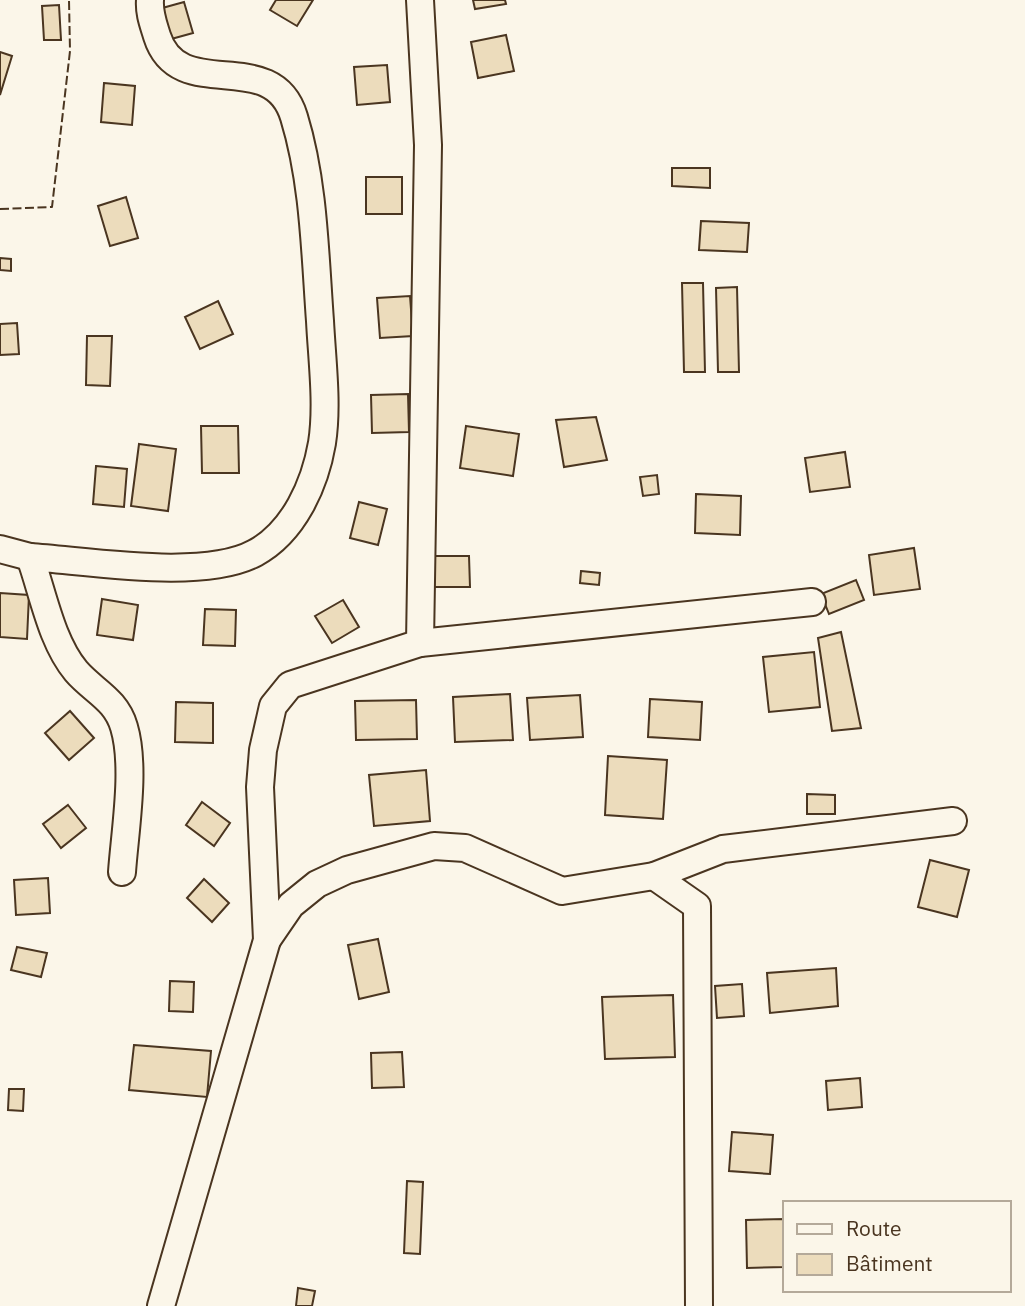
<svg xmlns="http://www.w3.org/2000/svg" width="1025" height="1306" viewBox="0 0 1025 1306" font-family="'IBM Plex Sans',sans-serif">
<style>
.building{fill:#ecdcbc;stroke:#4a3520;stroke-width:2}
.lines{fill:none;stroke-linecap:round;stroke-linejoin:round}
.minor-casing{stroke:#4a3520;stroke-width:30}
.minor{stroke:#fbf6e9;stroke-width:26}
.fence{stroke:#4a3520;stroke-width:2;stroke-dasharray:9 3.5;stroke-linecap:butt}
</style>
<rect width="100%" height="100%" fill="#fbf6e9"/>
<g class="building">
<path d="M276,0H313L297,26L270,10Z"/>
<path d="M473,0H505L506,4L475,9Z"/>
<path d="M184,2L193,33L164,41L155,10Z"/>
<path d="M59,5L61,40H44L42,6Z"/>
<path d="M506,35L514,71L478,78L471,42Z"/>
<path d="M0,52L12,56L0,95Z"/>
<path d="M387,65L390,102L357,105L354,67Z"/>
<path d="M104,83L135,86L132,125L101,122Z"/>
<path d="M672,168H710V188L672,186Z"/>
<rect x="366" y="177" width="36" height="37"/>
<path d="M126,197L138,238L110,246L98,206Z"/>
<path d="M701,221L749,223L747,252L699,250Z"/>
<path d="M0,258L11,259V271L0,270Z"/>
<path d="M682,283H703L705,372H684Z"/>
<path d="M737,287L739,372H718L716,288Z"/>
<path d="M410,296L413,336L380,338L377,298Z"/>
<path d="M218,301L233,334L200,349L185,317Z"/>
<path d="M17,323L19,354L0,355V324Z"/>
<path d="M87,336H112L110,386L86,385Z"/>
<path d="M408,394L409,432L372,433L371,395Z"/>
<path d="M596,417L607,460L564,467L556,420Z"/>
<path d="M201,426H238L239,473H202Z"/>
<path d="M466,426L519,434L513,476L460,468Z"/>
<path d="M139,444L176,449L168,511L131,506Z"/>
<path d="M845,452L850,487L810,492L805,458Z"/>
<path d="M96,466L127,469L124,507L93,504Z"/>
<path d="M657,475L659,494L643,496L640,477Z"/>
<path d="M696,494L741,496L740,535L695,533Z"/>
<path d="M359,502L387,509L378,545L350,538Z"/>
<path d="M914,548L920,589L874,595L869,555Z"/>
<path d="M433,556H469L470,587H434Z"/>
<path d="M581,571L600,573L599,585L580,583Z"/>
<path d="M856,580L864,600L829,614L821,594Z"/>
<path d="M0,593L29,595L27,639L0,637Z"/>
<path d="M102,599L138,605L133,640L97,635Z"/>
<path d="M343,600L359,627L332,643L315,616Z"/>
<path d="M205,609L236,610L235,646L203,645Z"/>
<path d="M841,632L861,728L832,731L818,638Z"/>
<path d="M814,652L820,707L769,712L763,657Z"/>
<path d="M510,694L513,740L455,742L453,697Z"/>
<path d="M580,695L583,737L530,740L527,698Z"/>
<path d="M650,699L702,702L700,740L648,737Z"/>
<path d="M416,700L417,739L356,740L355,701Z"/>
<path d="M176,702L213,703V743L175,742Z"/>
<path d="M70,711L94,738L69,760L45,733Z"/>
<path d="M608,756L667,760L663,819L605,815Z"/>
<path d="M426,770L430,821L374,826L369,775Z"/>
<path d="M807,794L835,795V814H807Z"/>
<path d="M202,802L230,823L214,846L186,825Z"/>
<path d="M68,805L86,828L61,848L43,824Z"/>
<path d="M930,860L969,870L957,917L918,907Z"/>
<path d="M48,878L50,913L16,915L14,880Z"/>
<path d="M204,879L229,903L212,922L187,898Z"/>
<path d="M378,939L389,992L359,999L348,945Z"/>
<path d="M17,947L47,953L41,977L11,970Z"/>
<path d="M836,968L838,1006L770,1013L767,973Z"/>
<path d="M170,981L194,982L193,1012L169,1011Z"/>
<path d="M742,984L744,1016L717,1018L715,986Z"/>
<path d="M673,995L675,1057L605,1059L602,997Z"/>
<path d="M134,1045L211,1051L207,1097L129,1090Z"/>
<path d="M402,1052L404,1087L372,1088L371,1053Z"/>
<path d="M860,1078L862,1107L828,1110L826,1081Z"/>
<path d="M9,1089H24L23,1111L8,1110Z"/>
<path d="M732,1132L773,1135L770,1174L729,1171Z"/>
<path d="M407,1181L423,1182L420,1254L404,1253Z"/>
<path d="M785,1219V1267L747,1268L746,1220Z"/>
<path d="M298,1288L315,1291L312,1306H296Z"/>
</g>
<g class="lines">
<defs>
<g id="minor">
<path d="M0,549L30,557"/>
<path d="M420,643L812,602"/>
<path d="M122,872C125,830 136,767 124,727C116,699 93,691 76,671C51,641 43,593 30,557C89,561 204,581 255,553C294,532 315,484 322,443C328,405 322,360 320,321C315,254 314,182 294,117C272,44 179,106 157,36C153,23 149,13 150,0"/>
<path d="M654,876L697,906L699,1306"/>
<path d="M267,940L291,905L317,884L347,870L434,846L465,848L562,891L654,876L723,849L953,821"/>
<path d="M161,1306L267,940L260,787L263,750L273,706L290,685L420,643L428,145L420,0"/>
</g>
</defs>
<use href="#minor" class="minor-casing"/>
<use href="#minor" class="minor"/>
<path class="fence" d="M0,209L52,207L70,51L69,0"/>
</g>
<rect x="783" y="1201" width="228" height="91" fill="#fbf6e9" stroke="#b4a999" stroke-width="2"/>
<rect x="797" y="1224" width="35" height="10" fill="#fbf6e9" stroke="#b4a999" stroke-width="2"/>
<text x="846" y="1236" font-size="21" fill="#4a3520">Route</text>
<rect x="797" y="1254" width="35" height="21" fill="#ecdcbc" stroke="#b4a999" stroke-width="2"/>
<text x="846" y="1271" font-size="21" fill="#4a3520">Bâtiment</text>
</svg>
